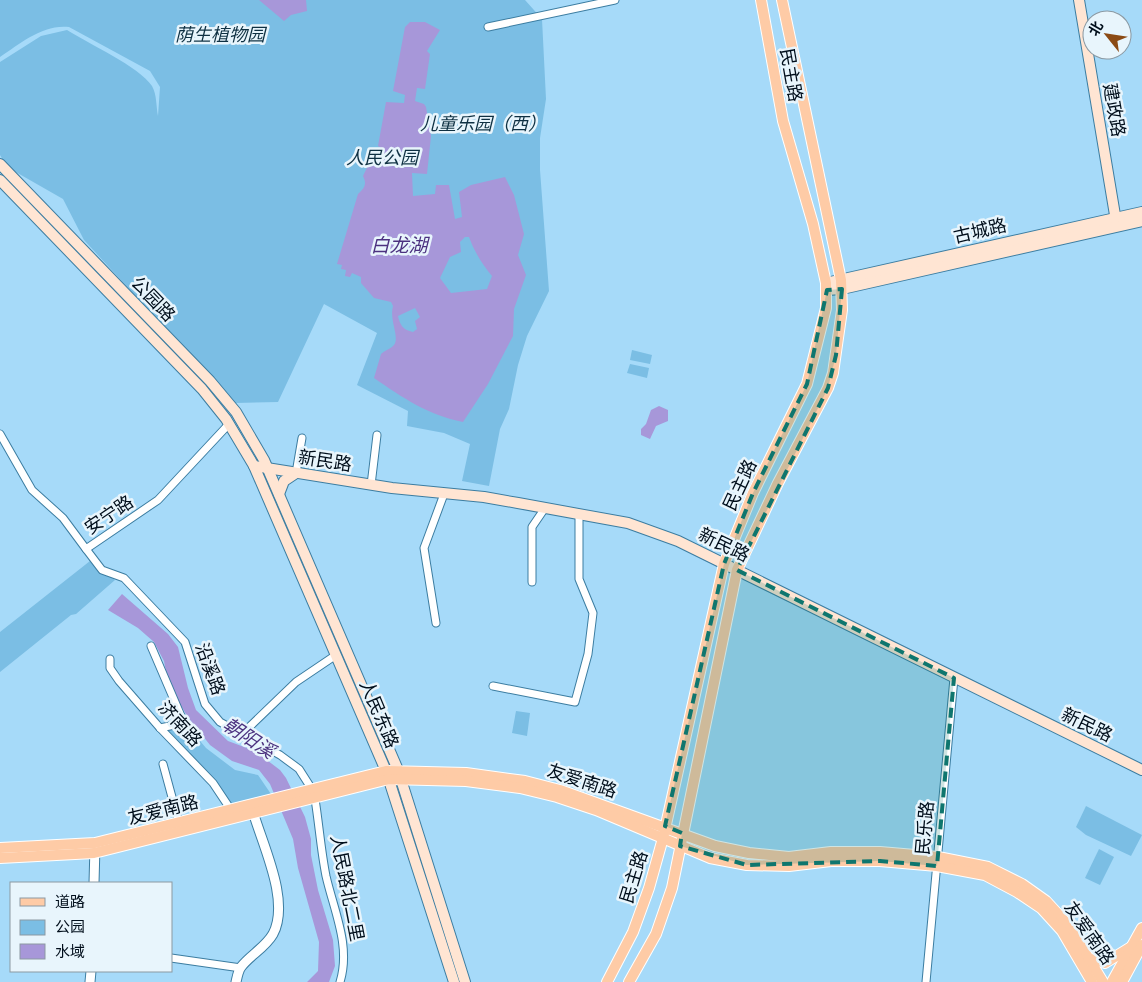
<svg xmlns="http://www.w3.org/2000/svg" width="1142" height="982" viewBox="0 0 1142 982" font-family="'Times New Roman','Noto Sans SC',serif">
<style>
.green{fill:#7bbee4}
.water{fill:#a797d9;fill-rule:evenodd}
.lines{fill:none;stroke-linecap:round;stroke-linejoin:round}
.minor-casing{stroke:#3c7da1;stroke-width:9}
.tertiary-casing{stroke:#3c7da1;stroke-width:11}
.secondary-casing{stroke:#3c7da1;stroke-width:12}
.primary-casing{stroke:#fff;stroke-width:12}
.minor{stroke:#fff;stroke-width:7}
.tertiary{stroke:#fff;stroke-width:9}
.secondary{stroke:#ffe5d3;stroke-width:10}
.primary{stroke:#fecba6;stroke-width:10}
.marked{fill:#0f766e;fill-opacity:0.2;stroke:#0f766e;stroke-width:4;stroke-dasharray:10 6;stroke-linejoin:round}
.labels{text-anchor:middle;dominant-baseline:central;stroke-width:5;stroke-linejoin:round;paint-order:stroke}
.park-label{font-size:18px;font-style:italic;fill:#0e3042;stroke:#e8f5fc}
.street-label{font-size:18px;fill:#000e1b;stroke:#e8f5fc}
.water-label{font-size:19px;font-style:italic;fill:#4b317f;stroke:#e8f5fc}
</style>
<rect width="100%" height="100%" fill="#a6daf9"/>
<g class="green">
<path d="M0,0H525L542,19L546,99L540,138V170L549,291L527,336L518,365L509,409L500,429L489,486L462,481L470,444L444,433L407,426L408,411L357,385L377,333L324,304L278,402L234,403L84,240L63,199L7,167L0,155V62L41,36L67,30C87,43 140,67 152,86C157,95 156,106 158,116L160,87L150,71L69,27C43,24 21,43 0,57Z"/>
<path d="M632,350L652,355L650,364L630,360Z"/>
<path d="M630,364L649,368L647,378L627,373Z"/>
<path d="M90,561L115,580L76,614L71,615L0,672V632Z"/>
<path d="M516,711L530,713L527,736L512,733Z"/>
<path d="M185,723L206,748L235,770L258,775L273,797L233,807L163,726Z"/>
<path d="M1086,806L1142,835L1131,856L1086,835L1076,827Z"/>
<path d="M1099,849L1114,857L1100,885L1085,878Z"/>
</g>
<g class="water">
<path d="M259,0H306L307,11L291,15L284,21Z"/>
<path d="M410,22H425L440,30L427,51L430,54L425,89L417,88L415,101L424,104L426,107L431,136L427,174L412,173L413,196L435,194L436,185H449L455,219L462,217L459,192L471,185L505,177L514,195L524,234L518,255L526,275L514,309L513,336L488,384L463,422C428,415 403,398 374,378L381,354C385,350 391,349 394,345C400,337 389,320 393,306L391,302L374,298L361,283V277L352,273L350,277L345,276L346,270L341,269L342,265L337,264L358,194C365,188 367,184 363,176L374,153L383,156L385,150L378,146L386,102L404,103L405,95L393,91L405,27ZM465,237H469C474,251 482,264 492,276L487,289L451,293L440,278L450,257L461,252L460,242ZM415,308L420,317L415,321L417,329L413,332C403,330 400,325 398,316Z"/>
<path d="M659,406L668,410V421L656,426L650,439L641,435V429L646,424L651,410Z"/>
<path d="M122,594L168,634L178,647L188,688L196,710L228,741L255,751L280,770L286,778L305,817L311,839V855L318,890L333,940L335,966L329,982H307L318,971L319,942L298,868L293,839L270,784L259,770L232,761L210,745L187,716L168,683L164,661L154,642L138,628L108,610Z"/>
</g>
<g class="lines">
<defs>
<g id="minor">
<path d="M488,27L615,0"/>
<path d="M0,434L32,490L63,518L86,549L158,500L229,424"/>
<path d="M296,473L302,438"/>
<path d="M371,485L377,435"/>
<path d="M86,549L102,570L124,578L185,642L205,704L220,722L280,755L299,769L313,791"/>
<path d="M532,582V527L545,508"/>
<path d="M436,623L424,548L444,494"/>
<path d="M151,646L184,723L160,728"/>
<path d="M110,659V668L119,681L160,728L213,783L231,810"/>
<path d="M493,686L575,702L588,654L593,613L579,579V515"/>
<path d="M242,734L296,682L336,655"/>
<path d="M163,764L179,823"/>
<path d="M315,799C319,824 321,851 326,876C334,911 351,946 340,982"/>
<path d="M171,958L241,968"/>
<path d="M926,982L954,678"/>
</g>
<g id="tertiary">
<path d="M94,883L95,846"/>
<path d="M90,982L91,971"/>
<path d="M236,982C237,978 238,971 241,967C250,955 265,948 273,934C290,902 264,848 254,815"/>
</g>
<g id="secondary">
<path d="M1079,0L1116,221"/>
<path d="M0,164L210,381L236,412L264,460L398,770L465,982"/>
<path d="M0,180L202,389L226,419L254,466L386,771L454,982"/>
<path d="M826,283L1142,212"/>
<path d="M827,290L842,289L1142,221"/>
<path d="M254,466L392,488L484,497L518,503L628,523L678,541L1142,770"/>
<path d="M279,494L284,481L296,473"/>
</g>
<g id="primary">
<path d="M0,848L95,843L386,771L466,773L525,781L560,790L715,846L749,853L789,857L831,852H880L938,857L988,867L1022,884L1046,901L1069,926L1103,982"/>
<path d="M0,858L94,853L389,779L466,781L520,788L557,797L596,810L710,858L747,865L789,866L831,861H880L937,866L985,875L1017,892L1041,908L1062,931L1092,982"/>
<path d="M1088,958L1105,963L1131,947"/>
<path d="M607,982L633,932L649,888L663,838L724,564L753,493L807,384L826,308V283L813,224L783,121L761,0"/>
<path d="M629,982L656,934L672,888L737,570L778,483L828,388L833,373L842,310L841,280L782,0"/>
<path d="M1112,982L1142,928"/>
<path d="M1122,982L1142,945"/>
</g>
</defs>
<use href="#minor" class="minor-casing"/>
<use href="#tertiary" class="tertiary-casing"/>
<use href="#secondary" class="secondary-casing"/>
<use href="#primary" class="primary-casing"/>
<use href="#minor" class="minor"/>
<use href="#tertiary" class="tertiary"/>
<use href="#secondary" class="secondary"/>
<use href="#primary" class="primary"/>
</g>
<path class="marked" d="M842,289L836,355L828,388L737,570L954,678L937,866L880,861L747,865L680,846L682,833L665,826L724,564L753,493L807,384L827,290Z"/>
<g class="labels">
<g class="park-label">
<text x="220" y="35">荫生植物园</text>
<text x="483" y="124">儿童乐园（西）</text>
<text x="382" y="158">人民公园</text>
</g>
<g class="street-label">
<text transform="translate(791 75) rotate(80)">民主路</text>
<text transform="translate(1114 110) rotate(80)">建政路</text>
<text transform="translate(980 231) rotate(-13)">古城路</text>
<text transform="translate(153 299) rotate(46)">公园路</text>
<text transform="translate(325 461) rotate(9)">新民路</text>
<text transform="translate(740 485) rotate(-65)">民主路</text>
<text transform="translate(109 515) rotate(-34)">安宁路</text>
<text transform="translate(724 545) rotate(26)">新民路</text>
<text transform="translate(210 669) rotate(70)">沿溪路</text>
<text transform="translate(379 714) rotate(67)">人民东路</text>
<text transform="translate(180 724) rotate(47)">济南路</text>
<text transform="translate(1087 725) rotate(26)">新民路</text>
<text transform="translate(582 781) rotate(18)">友爱南路</text>
<text transform="translate(163 810) rotate(-14)">友爱南路</text>
<text transform="translate(925 828) rotate(-85)">民乐路</text>
<text transform="translate(634 877) rotate(-73)">民主路</text>
<text transform="translate(347 888) rotate(79)">人民路北二里</text>
<text transform="translate(1089 933) rotate(55)">友爱南路</text>
</g>
<g class="water-label">
<text x="399" y="245">白龙湖</text>
<text transform="translate(249 738) rotate(33)">朝阳溪</text>
</g>
</g>
<rect x="10" y="882" width="162" height="90" fill="#e8f5fc" stroke="#8b99a2"/>
<rect x="20" y="898" width="25" height="8" fill="#fecba6" stroke="#8b99a2"/>
<text x="55" y="907" font-size="15" fill="#000e1b">道路</text>
<rect x="20" y="920" width="25" height="15" fill="#7bbee4" stroke="#8b99a2"/>
<text x="55" y="932" font-size="15" fill="#000e1b">公园</text>
<rect x="20" y="944" width="25" height="15" fill="#a797d9" stroke="#8b99a2"/>
<text x="55" y="957" font-size="15" fill="#000e1b">水域</text>
<g transform="translate(1107 35) rotate(300)"><circle r="24" fill="#e8f5fc" stroke="#8b99a2"/>
<path d="M0-4L9 19L0 12L-9 19Z" fill="#8b4a14"/>
<text y="-8" font-size="14" font-weight="bold" text-anchor="middle" fill="#000e1b">北</text>
</g>
</svg>
